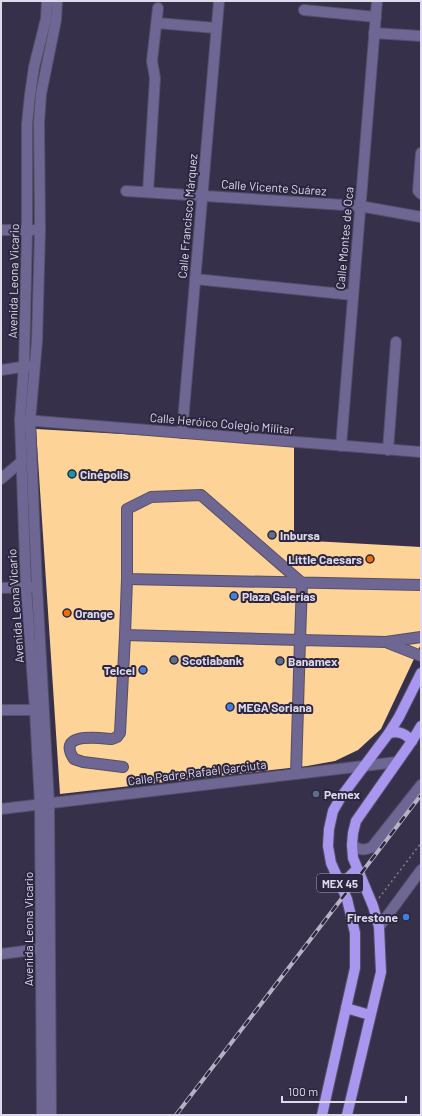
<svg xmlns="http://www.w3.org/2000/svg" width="422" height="1116" viewBox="0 0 422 1116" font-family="Barlow,sans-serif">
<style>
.building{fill:#fed398}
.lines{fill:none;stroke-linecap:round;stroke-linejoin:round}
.minor-casing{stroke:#554f68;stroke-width:12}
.major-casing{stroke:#554f68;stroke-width:12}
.path{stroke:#847e95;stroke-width:1.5;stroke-dasharray:2 3;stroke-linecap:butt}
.minor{stroke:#6f6793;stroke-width:10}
.major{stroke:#a997ef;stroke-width:10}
.rail-casing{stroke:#b6b1c5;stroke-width:4}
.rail{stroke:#2d2640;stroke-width:2.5;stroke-dasharray:8;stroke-linecap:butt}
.culture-dot{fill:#0f9aa8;stroke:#2d2640;stroke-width:1.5}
.service-dot{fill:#5c6f8a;stroke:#2d2640;stroke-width:1.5}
.food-dot{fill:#e8710a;stroke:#2d2640;stroke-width:1.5}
.shop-dot{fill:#3f7fe0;stroke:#2d2640;stroke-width:1.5}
.labels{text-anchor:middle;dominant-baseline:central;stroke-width:4;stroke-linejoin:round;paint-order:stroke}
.shield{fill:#2d2640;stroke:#a9a4b8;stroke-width:1}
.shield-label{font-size:11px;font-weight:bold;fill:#dedaec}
.street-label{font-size:12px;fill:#dedaec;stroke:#2d2640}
.poi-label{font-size:12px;font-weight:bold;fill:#dedaec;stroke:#2d2640;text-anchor:start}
</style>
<rect width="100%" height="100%" fill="#37304b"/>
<path class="building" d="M36,429L294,444V540L421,547V644L381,729L358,750L335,761L307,766L60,794Z"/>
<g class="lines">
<defs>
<g id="minor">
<path d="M304,10L376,17"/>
<path d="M157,23L216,28"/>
<path d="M374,33L421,36"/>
<path d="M421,153L418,191L421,194"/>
<path d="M126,191L360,206L421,217"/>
<path d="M148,192L155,78L152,61L158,8"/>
<path d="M1,230H34"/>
<path d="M195,279L353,295"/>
<path d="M1,370L29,366"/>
<path d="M24,420L421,452"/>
<path d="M182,433L219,1"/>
<path d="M341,446L377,1"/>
<path d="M388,450L396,342"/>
<path d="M1,479L22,461"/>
<path d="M127,579L125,635L300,640L302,583"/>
<path d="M302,583L201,495L151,497L127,509V579L421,585"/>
<path d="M1,588L33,587"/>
<path d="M388,643L421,656"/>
<path d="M1,710H42"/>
<path d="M123,767L83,762L74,759C56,732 98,738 112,739L117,737L120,733L125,635"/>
<path d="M296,774L300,640L386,642L421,637"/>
<path d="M1,809L397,762"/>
<path d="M352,845C359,850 364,851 372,847L421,785"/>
<path d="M379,927L421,870"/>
<path d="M1,954L48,948"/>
<path d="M42,1115L40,804L35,710L26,587L20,420L24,366L27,230V124L30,95L34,67L46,19L47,1"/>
<path d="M51,1115L49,803L37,587L30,421L37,341L40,230L39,123L41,94L56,20L57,1"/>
</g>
<g id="major">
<path d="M389,733C399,731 405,733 412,741"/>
<path d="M341,885L357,869"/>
<path d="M346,1008L370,1015"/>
<path d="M322,1115L355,968V933L347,899L331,863L328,846L329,829L333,811L341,797L389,733L399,717L421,673"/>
<path d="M347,1115L381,972L379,927L373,906L353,858L352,845L353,833L356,821L412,741L421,726"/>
</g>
</defs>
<use href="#minor" class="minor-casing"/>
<use href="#major" class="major-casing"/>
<path class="path" d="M379,898L421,843"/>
<use href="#minor" class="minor"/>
<use href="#major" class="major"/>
<defs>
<path id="rail" d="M176,1115L421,795"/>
</defs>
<use href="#rail" class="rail-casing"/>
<use href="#rail" class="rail"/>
</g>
<circle class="culture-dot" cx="72" cy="474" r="4"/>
<g class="service-dot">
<circle cx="272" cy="535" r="4"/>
<circle cx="174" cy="660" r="4"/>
<circle cx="280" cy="661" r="4"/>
<circle cx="316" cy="794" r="4"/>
</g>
<g class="food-dot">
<circle cx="370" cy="559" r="4"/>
<circle cx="67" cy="613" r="4"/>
</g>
<g class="shop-dot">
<circle cx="234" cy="596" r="4"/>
<circle cx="143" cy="670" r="4"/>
<circle cx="230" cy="707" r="4"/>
<circle cx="406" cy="917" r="4"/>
</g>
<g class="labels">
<rect class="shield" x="317" y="874" width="46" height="18" rx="3"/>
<g class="shield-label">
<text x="340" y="883">MEX 45</text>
</g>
<g class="street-label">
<text transform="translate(274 187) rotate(4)">Calle Vicente Suárez</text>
<text transform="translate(187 216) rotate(-85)">Calle Francisco Márquez</text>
<text transform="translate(344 238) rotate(-85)">Calle Montes de Oca</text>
<text transform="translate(13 281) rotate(-89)">Avenida Leona Vicario</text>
<text transform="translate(222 423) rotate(5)">Calle Heróico Colegio Militar</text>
<text transform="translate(15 606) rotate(-94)">Avenida Leona Vicario</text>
<text transform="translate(197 772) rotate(-7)">Calle Padre Rafaél Garciuta</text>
<text transform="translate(28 929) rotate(-90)">Avenida Leona Vicario</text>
</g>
<g class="poi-label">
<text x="80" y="474">Cinépolis</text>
<text x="280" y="535">Inbursa</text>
<text x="362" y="559" text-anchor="end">Little Caesars</text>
<text x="242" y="596">Plaza Galerías</text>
<text x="75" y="613">Orange</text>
<text x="182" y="660">Scotiabank</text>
<text x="288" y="661">Banamex</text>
<text x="135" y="670" text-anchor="end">Telcel</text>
<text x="238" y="707">MEGA Soriana</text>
<text x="324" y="794">Pemex</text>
<text x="398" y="917" text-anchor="end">Firestone</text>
</g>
</g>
<rect width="422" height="1116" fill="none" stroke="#dedaec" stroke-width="4"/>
<path d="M282 1096v6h124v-6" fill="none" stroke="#dedaec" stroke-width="2"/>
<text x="288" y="1096" font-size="12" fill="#dedaec" stroke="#2d2640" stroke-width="3" paint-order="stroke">100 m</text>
</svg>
